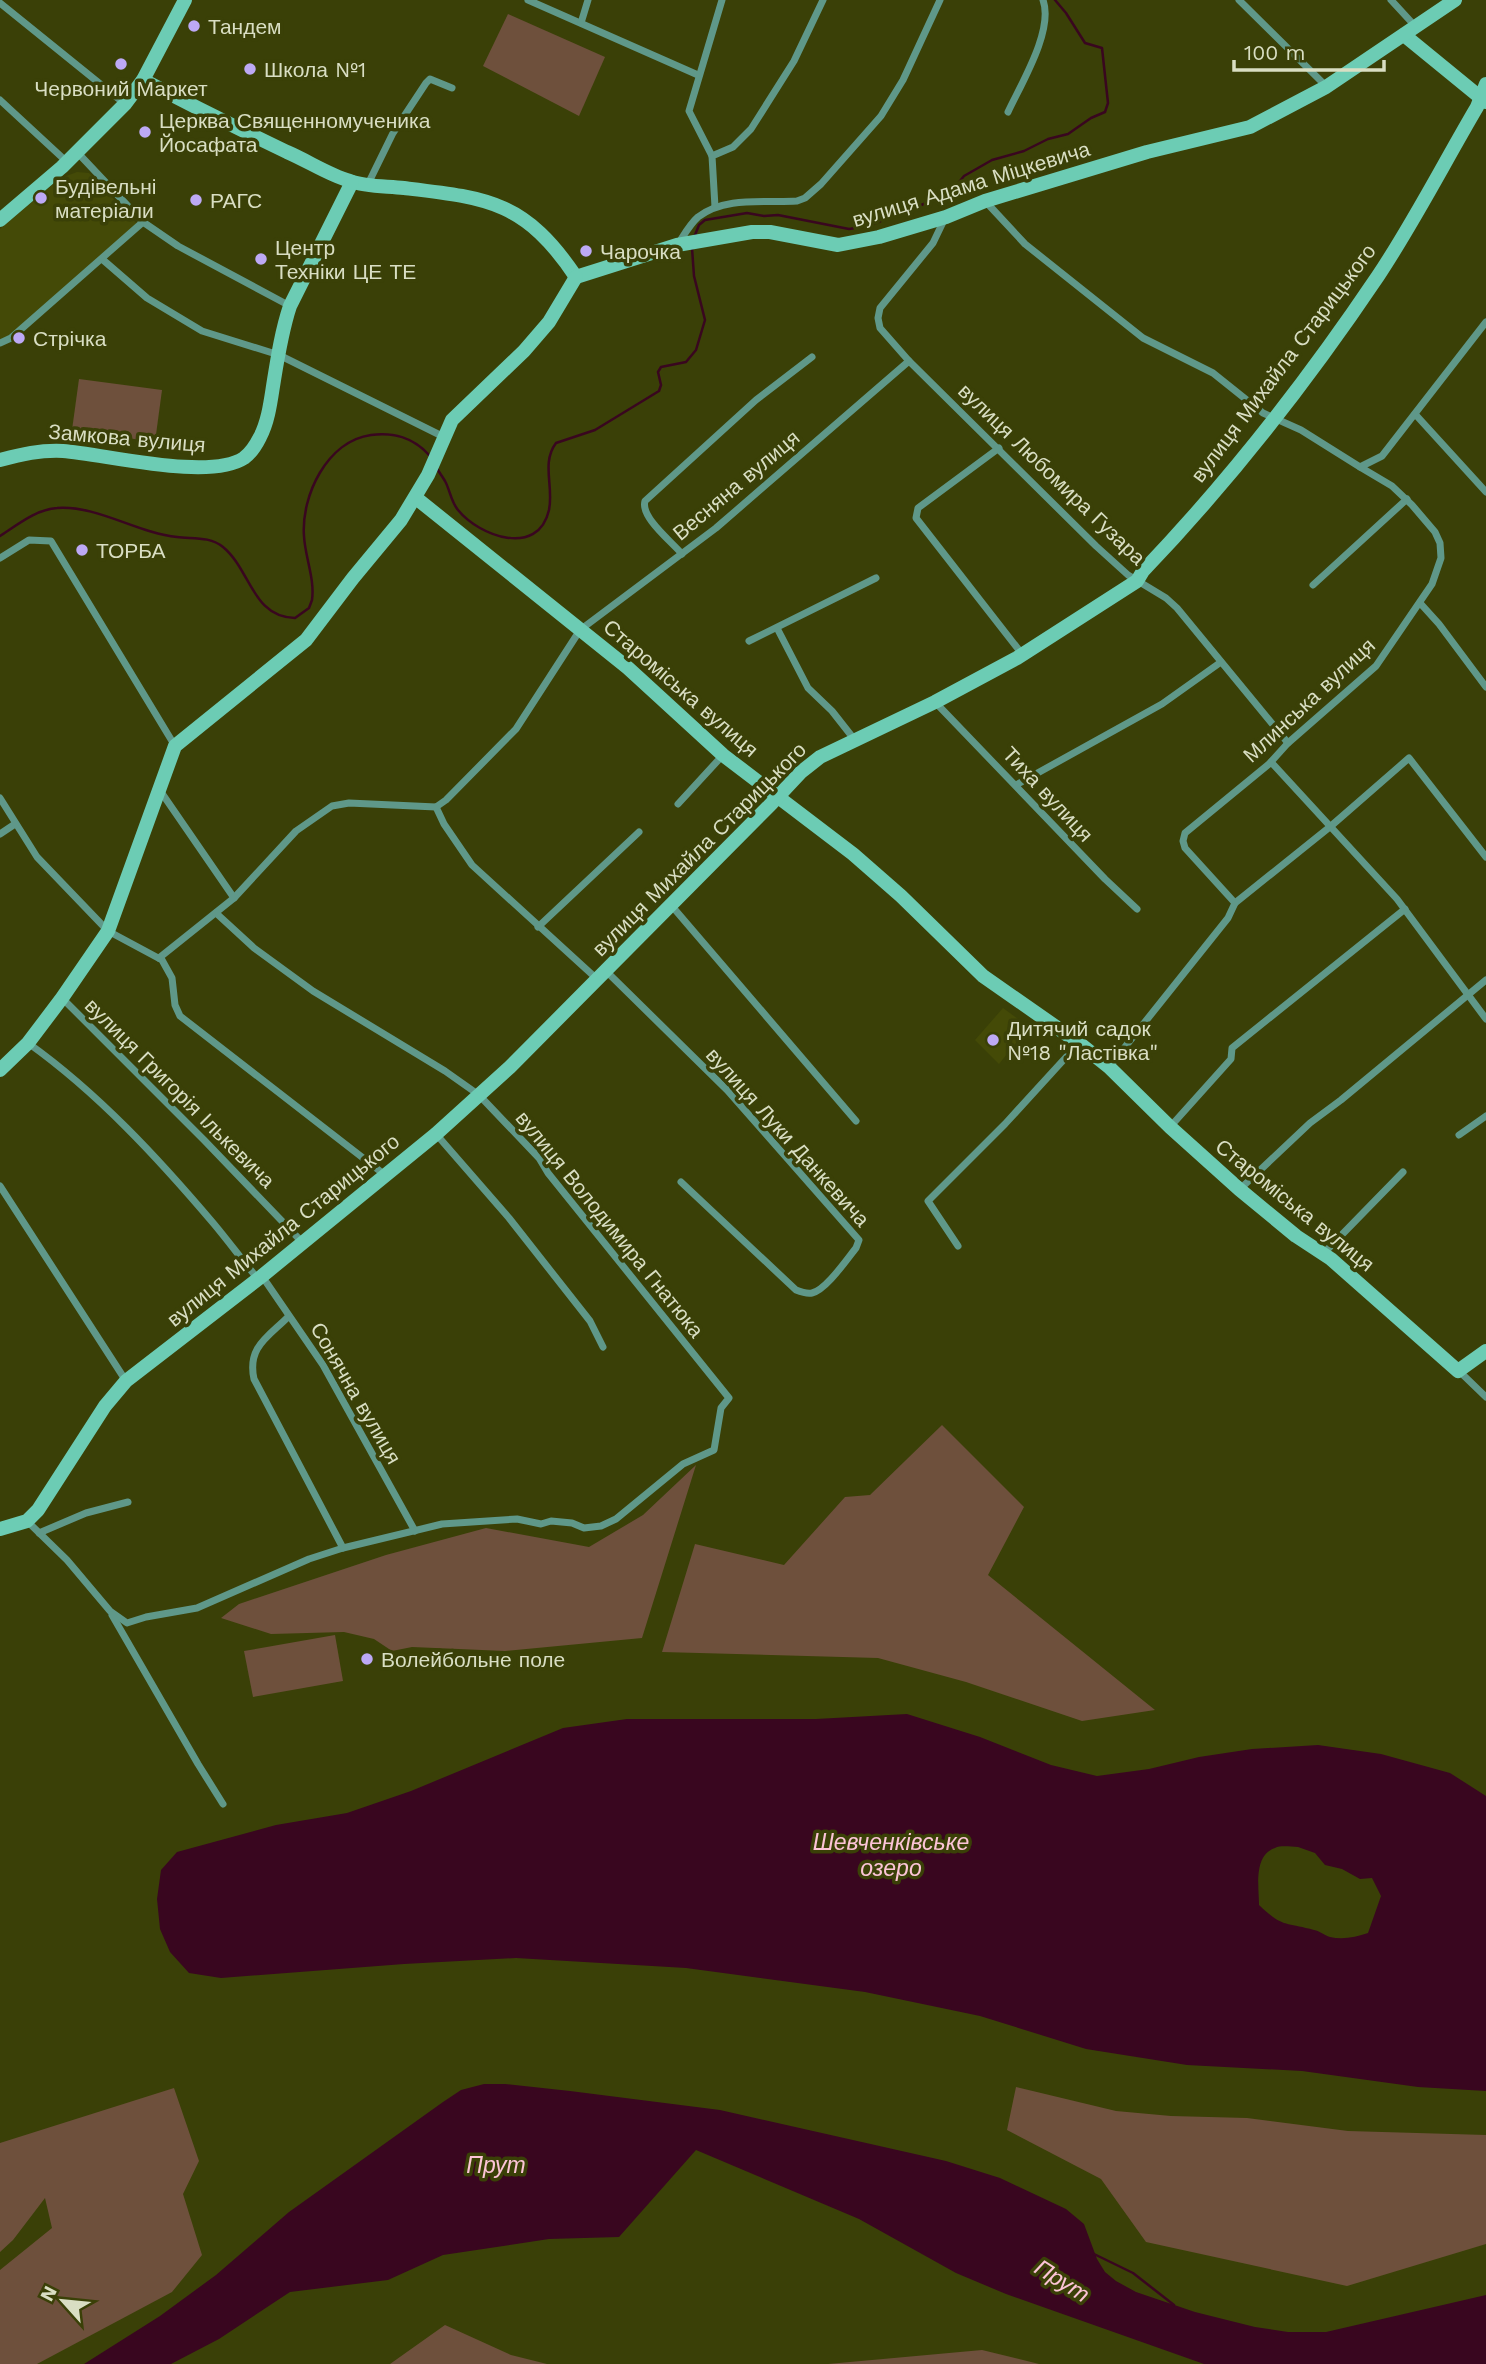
<svg xmlns="http://www.w3.org/2000/svg" width="1486" height="2364" viewBox="0 0 1486 2364" font-family="'Work Sans',sans-serif">
<style>
.built{fill:#444a07}
.green{fill:#6e503c}
.water{fill:#39061f;fill-rule:evenodd}
.lines{fill:none;stroke-linecap:round;stroke-linejoin:round}
.stream{stroke:#39061f;stroke-width:2.5}
.street{stroke:#5f9889;stroke-width:7}
.secondary{stroke:#6cccb4;stroke-width:14}
.poi-dot{fill:#bda9f5;stroke:#3a4007;stroke-width:2.5}
.labels{text-anchor:middle;dominant-baseline:central;stroke-width:7;stroke-linejoin:round;paint-order:stroke}
.poi-label{font-size:21px;fill:#d9dec3;stroke:#3a4007;text-anchor:start}
.street-label{font-size:21px;fill:#d9dec3;stroke:#3a4007}
.water-label{font-size:23px;font-style:italic;fill:#fcc4d7;stroke:#3a4007}
</style>
<rect width="100%" height="100%" fill="#3a4007"/>
<g class="built">
<path d="M77,172L89,173L138,225L8,339H0V229L61,178Z"/>
<path d="M1003,1008L1029,1027L999,1064L975,1040Z"/>
</g>
<g class="green">
<path d="M508,14L605,57L579,116L483,66Z"/>
<path d="M79,379L162,390L155,442L72,430Z"/>
<path d="M942,1425L1024,1507L988,1575L1155,1710L1082,1721L966,1682L878,1658L662,1652L695,1544L784,1565L845,1497L870,1495Z"/>
<path d="M696,1465L642,1638L505,1651L412,1647L392,1651L374,1639L344,1632L271,1634L221,1618L239,1604L386,1555L486,1528L589,1547L643,1515Z"/>
<path d="M335,1635L343,1681L253,1697L244,1651Z"/>
<path d="M1016,2087L1116,2111L1171,2116L1247,2118L1348,2131L1486,2135V2244L1347,2286L1146,2242L1101,2179L1007,2130Z"/>
<path d="M174,2088L199,2161L183,2194L202,2255L172,2292L37,2364H0V2270L52,2228L45,2198L13,2240L0,2252V2143Z"/>
<path d="M445,2325L511,2355L547,2364H390Z"/>
<path d="M982,2350L1039,2364H828Z"/>
</g>
<g class="water">
<path d="M907,1714L980,1737L1051,1765L1097,1776L1149,1769L1199,1757L1252,1749L1318,1745L1381,1754L1450,1773L1486,1796V2091L1418,2087L1302,2071L1187,2065L1086,2049L980,2016L865,1992L686,1968L516,1958L404,1964L221,1978L189,1973L170,1952L160,1929L157,1899L161,1870L177,1852L276,1825L347,1813L411,1791L563,1728L627,1719H816ZM1298,1847L1315,1853L1325,1865L1342,1869L1360,1879L1372,1878L1381,1896L1368,1933C1356,1937 1343,1940 1330,1937C1324,1935 1320,1931 1314,1930C1285,1922 1283,1928 1259,1905C1259,1888 1253,1855 1275,1848C1281,1845 1291,1847 1298,1847Z"/>
<path d="M484,2084H505L570,2091L720,2110L946,2161L1000,2178L1066,2209L1084,2224L1097,2259L1105,2272L1116,2281L1136,2292L1195,2312L1255,2327L1288,2332H1326L1486,2295V2364H1204L1006,2294L956,2273L859,2219L696,2150L619,2237L549,2239L443,2255L388,2280L290,2292L219,2339L171,2364H84L160,2316L216,2275L289,2212L443,2102L461,2090Z"/>
</g>
<g class="lines">
<g class="stream">
<path d="M695,235L699,225L705,220L747,213L764,216L778,215L849,229L868,226L934,200L956,186L964,176L992,160L1024,151L1048,139L1068,134L1091,118L1105,112L1108,103L1102,48L1085,43L1066,13L1055,0"/>
<path d="M436,467C439,472 442,476 445,481C450,490 451,502 458,510C479,536 538,558 549,510C554,487 541,463 556,443L595,430L659,391L661,385L658,372L661,367L686,362L696,350L705,320L694,276L692,248"/>
<path d="M0,536C17,525 37,509 57,508C97,505 137,533 177,537C192,539 210,536 223,547C251,570 252,617 295,618L309,608L312,600C315,579 305,557 304,536C301,496 327,441 371,435C393,432 414,438 429,455"/>
<path d="M1094,2254L1133,2273L1174,2305"/>
</g>
<g class="street">
<path d="M528,0L698,75"/>
<path d="M1239,0L1326,86"/>
<path d="M1391,0L1415,26"/>
<path d="M0,3L125,104"/>
<path d="M581,23L588,0"/>
<path d="M0,100L67,162"/>
<path d="M1008,112C1021,84 1054,30 1043,0"/>
<path d="M77,152L143,222L178,246L290,306"/>
<path d="M712,156L689,111L722,0"/>
<path d="M368,184L393,133L426,83L430,79L452,88"/>
<path d="M986,202L1025,244L1143,338L1213,373L1263,413L1301,430L1360,467"/>
<path d="M715,207L712,156L733,147L751,129L794,61L823,0"/>
<path d="M945,218L933,243L880,308L878,318L880,328L909,361L1096,546L1128,575L1166,598L1177,608L1288,743"/>
<path d="M678,244C684,235 690,224 698,217C725,196 764,203 797,201L805,198L821,184L881,116L903,80L940,0"/>
<path d="M102,259L147,298L202,331L279,355L444,437"/>
<path d="M0,343L11,338L143,222"/>
<path d="M1415,414L1486,492"/>
<path d="M999,448L918,508L916,518L1022,654"/>
<path d="M682,554C672,542 640,517 645,501L756,400L812,357"/>
<path d="M0,558L29,540L51,541L175,746"/>
<path d="M1313,585L1407,499"/>
<path d="M1420,603L1439,624L1486,687"/>
<path d="M777,628L808,688L832,711L854,739"/>
<path d="M749,641L876,578"/>
<path d="M935,702L1105,879L1137,909"/>
<path d="M1271,762L1397,899L1486,1019"/>
<path d="M1016,785L1162,704L1221,662"/>
<path d="M159,789L234,898"/>
<path d="M0,798L37,857L108,931L162,960L172,978L175,1005L180,1016L385,1175"/>
<path d="M678,804L723,755"/>
<path d="M436,807L444,824L472,865L597,979"/>
<path d="M0,834L15,824"/>
<path d="M1235,903L1331,826L1409,758L1486,857"/>
<path d="M671,905L856,1121"/>
<path d="M538,927L639,832"/>
<path d="M159,958L234,898L296,831L332,806L349,803L436,807L446,800L516,729L580,630L716,528L909,361"/>
<path d="M606,971L727,1090L859,1240L856,1248C847,1259 826,1290 812,1293C807,1294 801,1292 796,1290L681,1182"/>
<path d="M62,998L204,1140L303,1243"/>
<path d="M28,1043C98,1093 158,1158 214,1224C229,1242 243,1261 258,1279"/>
<path d="M1109,1067L1228,918L1235,903L1185,848L1183,841L1185,833L1269,764L1288,743L1376,666L1432,584L1441,558L1440,543L1435,532L1412,505L1392,486L1360,467L1382,456L1486,322"/>
<path d="M1170,1127L1231,1059L1232,1048L1405,909"/>
<path d="M436,1134L509,1218L590,1321L603,1347"/>
<path d="M1459,1135L1486,1116"/>
<path d="M0,1186L126,1381"/>
<path d="M1240,1189L1310,1123L1341,1100L1486,980"/>
<path d="M958,1246L928,1201L1005,1124L1079,1043"/>
<path d="M1324,1253L1403,1172"/>
<path d="M262,1276L323,1365L415,1531"/>
<path d="M288,1317C268,1337 247,1347 254,1379L343,1548"/>
<path d="M1459,1371L1486,1397"/>
<path d="M27,1521L67,1560L110,1611L127,1623L146,1617L197,1608L309,1559L343,1548L442,1524L517,1519L541,1524L551,1521L572,1523L584,1528L601,1526L616,1519L683,1464L714,1450L721,1408L729,1398L548,1173L539,1158L479,1095L445,1071L313,991L254,948L216,913"/>
<path d="M39,1533L86,1513L128,1502"/>
<path d="M112,1615L198,1764L223,1804"/>
</g>
<g class="secondary">
<path d="M1404,35L1486,102"/>
<path d="M143,80C191,105 239,129 287,152C308,161 329,175 350,181C366,187 387,186 404,188C488,198 525,201 576,277"/>
<path d="M0,220L62,167L125,104L143,80L185,0"/>
<path d="M576,277L677,245L752,232H770L838,245L879,237L946,217L985,201L1147,152L1250,127L1326,87L1455,0"/>
<path d="M0,460C22,454 40,450 63,451C105,454 209,481 244,458C251,453 256,445 260,437C269,420 271,398 274,380C278,355 282,330 290,306L352,182"/>
<path d="M416,498L628,668L723,755L853,854L901,896L983,976L1079,1043L1109,1067L1170,1127L1239,1189L1296,1236L1331,1259L1458,1371L1486,1351"/>
<path d="M0,1070L28,1043L62,998L108,931L175,746L306,640L353,578L401,520L428,475L452,420L524,351L549,322L576,277"/>
<path d="M0,1529L27,1521L38,1510L105,1406L126,1381L262,1276L436,1134L510,1067L772,803L801,772L820,757L935,702L1017,658L1137,581L1143,571C1230,480 1308,380 1378,276C1414,222 1444,163 1477,107L1486,84"/>
</g>
</g>
<g class="poi-dot">
<circle cx="194" cy="26" r="7"/>
<circle cx="121" cy="64" r="7"/>
<circle cx="250" cy="69" r="7"/>
<circle cx="145" cy="132" r="7"/>
<circle cx="41" cy="198" r="7"/>
<circle cx="196" cy="200" r="7"/>
<circle cx="586" cy="251" r="7"/>
<circle cx="261" cy="259" r="7"/>
<circle cx="19" cy="338" r="7"/>
<circle cx="82" cy="550" r="7"/>
<circle cx="993" cy="1040" r="7"/>
<circle cx="367" cy="1659" r="7"/>
</g>
<g class="labels">
<g class="poi-label">
<text x="208" y="26">Тандем</text>
<text x="264" y="69">Школа №1</text>
<text x="121" y="88" text-anchor="middle">Червоний Маркет</text>
<text x="159" y="120">Церква Священномученика<tspan x="159" dy="24">Йосафата</tspan></text>
<text x="55" y="186">Будівельні<tspan x="55" dy="24">матеріали</tspan></text>
<text x="210" y="200">РАГС</text>
<text x="275" y="247">Центр<tspan x="275" dy="24">Техніки ЦЕ ТЕ</tspan></text>
<text x="600" y="251">Чарочка</text>
<text x="33" y="338">Стрічка</text>
<text x="96" y="550">ТОРБА</text>
<text x="1007" y="1028">Дитячий садок<tspan x="1007" dy="24">№18 "Ластівка"</tspan></text>
<text x="381" y="1659">Волейбольне поле</text>
</g>
<g class="street-label">
<text transform="translate(971 184) rotate(-17)">вулиця Адама Міцкевича</text>
<text transform="translate(1283 363) rotate(-53)">вулиця Михайла Старицького</text>
<text transform="translate(127 438) rotate(5)">Замкова вулиця</text>
<text transform="translate(1052 474) rotate(44)">вулиця Любомира Гузара</text>
<text transform="translate(736 485) rotate(-40)">Весняна вулиця</text>
<text transform="translate(681 688) rotate(41)">Староміська вулиця</text>
<text transform="translate(1309 700) rotate(-43)">Млинська вулиця</text>
<text transform="translate(1048 794) rotate(47)">Тиха вулиця</text>
<text transform="translate(699 849) rotate(-45)">вулиця Михайла Старицького</text>
<text transform="translate(180 1093) rotate(45)">вулиця Григорія Ількевича</text>
<text transform="translate(788 1137) rotate(48)">вулиця Луки Данкевича</text>
<text transform="translate(1295 1205) rotate(39)">Староміська вулиця</text>
<text transform="translate(610 1224) rotate(51)">вулиця Володимира Гнатюка</text>
<text transform="translate(283 1230) rotate(-39)">вулиця Михайла Старицького</text>
<text transform="translate(356 1393) rotate(60)">Сонячна вулиця</text>
</g>
<g class="water-label">
<text x="891" y="1842">Шевченківське<tspan x="891" dy="26">озеро</tspan></text>
<text x="496" y="2165">Прут</text>
<text transform="translate(1062 2281) rotate(32)">Прут</text>
</g>
</g>
<g transform="translate(63 2301) rotate(297)" stroke="#3a4007" stroke-width="5" paint-order="stroke">
<path d="M0-5L12 26L0 18L-12 26Z" fill="#d9dec3"/>
<text y="-10" font-size="19" font-weight="bold" text-anchor="middle" fill="#d9dec3">N</text>
</g>
<path d="M1234 60v10h150v-10" fill="none" stroke="#d9dec3" stroke-width="3.5"/>
<text x="1244" y="60" font-size="21" fill="#d9dec3" stroke="#3a4007" stroke-width="5" paint-order="stroke">100 m</text>
</svg>
